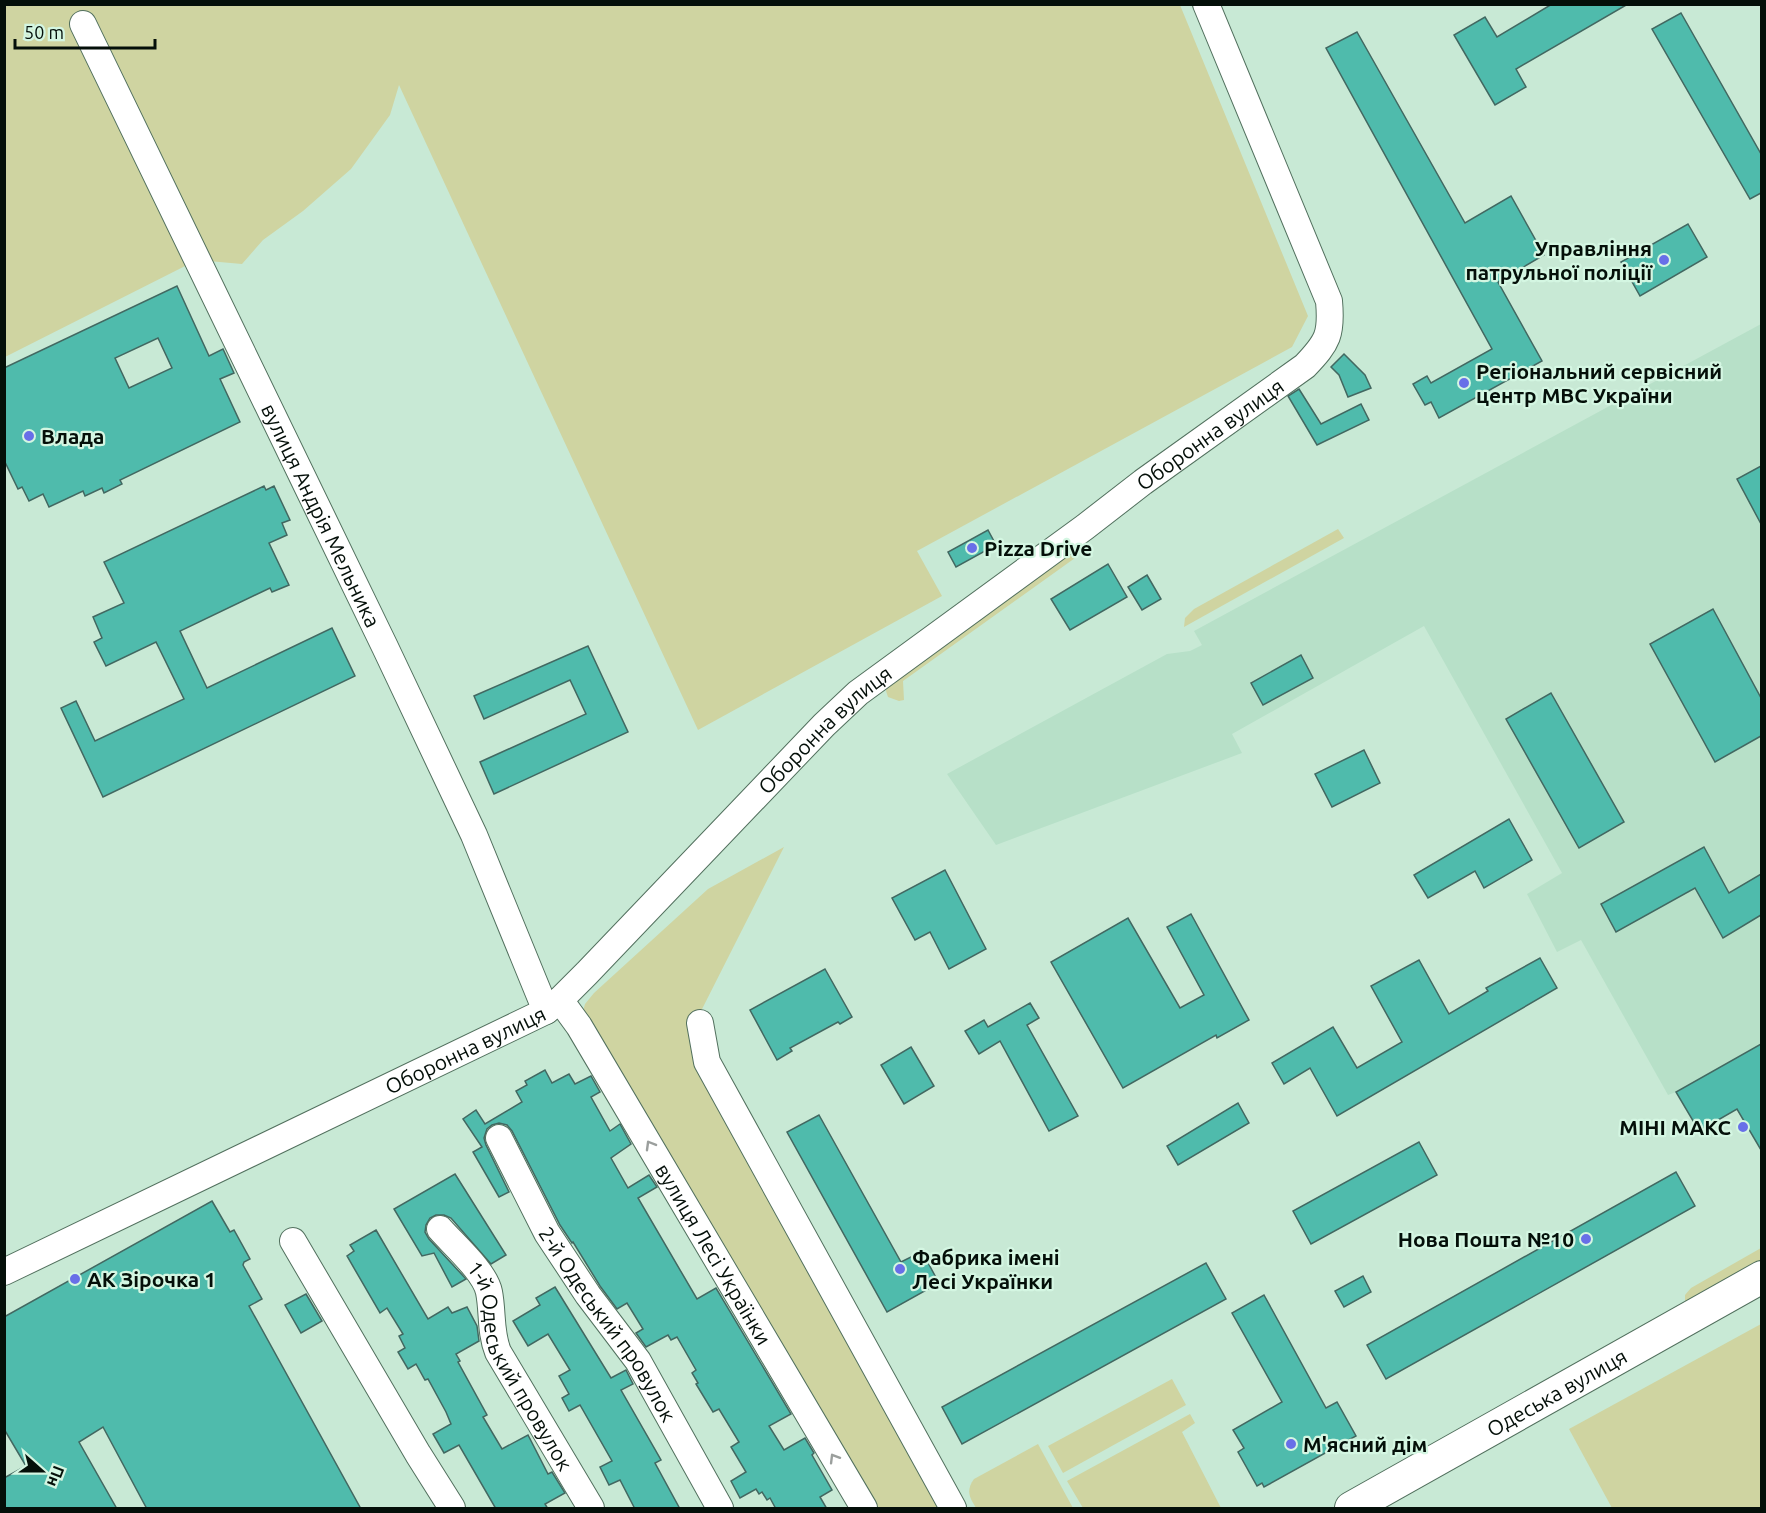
<svg xmlns="http://www.w3.org/2000/svg" width="1766" height="1513" viewBox="0 0 1766 1513" font-family="Ubuntu,sans-serif">
<style>
.built{fill:#b7e0c8}
.green{fill:#cfd4a1}
.building{fill:#4fbbac;stroke:#426861;stroke-width:1.5;fill-rule:evenodd}
.lines{fill:none;stroke-linecap:round;stroke-linejoin:round}
.minor-casing{stroke:#52705e;stroke-width:28}
.major-casing{stroke:#52705e;stroke-width:34}
.minor{stroke:#fff;stroke-width:26}
.major{stroke:#fff;stroke-width:32}
.oneway{stroke:#9b9f9d}
.poi-dot{fill:#686fe8;stroke:#d4f6e2;stroke-width:2}
.labels{text-anchor:middle;dominant-baseline:central;stroke-width:4.5;stroke-linejoin:round;paint-order:stroke}
.poi-label{font-size:21px;font-weight:bold;fill:#040f09;stroke:#d4f6e2;text-anchor:start}
.street-label{font-size:21px;fill:#040f09;stroke:#d4f6e2}
</style>
<rect width="100%" height="100%" fill="#c8e9d5"/>
<path class="built" d="M1761,324V1044L1676,1092L1668,1095L1581,940L1557,952L1527,894L1562,873L1424,626L1232,734L1242,753L996,845L947,774L1167,654L1190,651L1202,645L1194,631Z"/>
<g class="green">
<path d="M5,4L1180,5L1308,316L1292,347L917,551L942,596L698,730L399,85L390,115L351,169L303,211L263,240L242,264L197,260L5,357Z"/>
<path d="M1338,529L1344,538L1184,627L1185,618L1194,609Z"/>
<path d="M1079,543L1080,553L1075,558L903,681L904,700L899,701L888,697L886,691L887,685Z"/>
<path d="M784,847L697,1019L946,1508H870L582,1015L585,1004L594,993L708,889Z"/>
<path d="M1761,1248V1264L1685,1303V1295L1691,1288Z"/>
<path d="M1761,1324V1508H1612L1569,1429Z"/>
<path d="M1172,1379L1186,1405L1063,1473L1048,1446Z"/>
<path d="M1190,1414L1195,1423L1182,1432L1221,1508H1083L1067,1481Z"/>
<path d="M1038,1444L1073,1508H976C969,1497 966,1490 974,1479Z"/>
</g>
<g class="building">
<path d="M1552,4H1628L1516,69L1526,87L1495,105L1454,35L1485,17L1497,37Z"/>
<path d="M1681,13L1761,154V193L1750,199L1652,29Z"/>
<path d="M1357,32L1465,223L1511,196L1544,255L1498,282L1542,361L1439,418L1431,402L1425,405L1413,384L1427,376L1431,383L1492,349L1326,48Z"/>
<path d="M1688,224L1707,257L1640,296L1621,262Z"/>
<path d="M177,286L209,356L223,349L234,373L220,379L240,422L120,480L122,484L104,493L102,488L85,496L83,491L49,507L43,494L29,501L22,487L18,489L4,460V368ZM158,338L172,368L129,388L115,358Z"/>
<path d="M1344,354L1365,375L1371,388L1348,397L1339,375L1331,367Z"/>
<path d="M1299,389L1321,424L1361,404L1369,420L1317,445L1288,396Z"/>
<path d="M1761,466V524L1737,479Z"/>
<path d="M264,486L266,490L274,486L290,520L282,523L287,535L269,543L289,585L272,592L270,588L180,631L207,688L332,628L355,676L103,797L61,708L76,701L95,741L184,699L156,642L106,666L94,642L102,638L93,617L124,603L104,562Z"/>
<path d="M988,530L996,545L956,567L948,552Z"/>
<path d="M1108,564L1127,597L1070,630L1051,599Z"/>
<path d="M1147,575L1161,599L1142,610L1128,587Z"/>
<path d="M1713,609L1761,698V736L1715,762L1650,644Z"/>
<path d="M588,646L628,732L494,794L480,762L586,714L570,680L484,719L474,696Z"/>
<path d="M1301,655L1313,678L1263,705L1251,683Z"/>
<path d="M1551,693L1624,822L1579,848L1506,719Z"/>
<path d="M1364,750L1380,783L1332,807L1315,774Z"/>
<path d="M1509,819L1532,860L1484,888L1475,871L1428,898L1414,875Z"/>
<path d="M1704,847L1729,893L1761,874V915L1723,938L1695,888L1616,932L1601,904Z"/>
<path d="M945,870L986,949L949,969L930,932L915,940L892,898Z"/>
<path d="M1191,914L1249,1020L1217,1038L1216,1035L1123,1088L1051,962L1128,918L1180,1008L1204,995L1167,927Z"/>
<path d="M1540,958L1557,988L1337,1116L1310,1068L1284,1084L1272,1063L1333,1027L1357,1068L1402,1042L1371,986L1419,960L1449,1014L1488,991L1486,988Z"/>
<path d="M825,969L852,1017L840,1024L838,1022L790,1048L792,1051L777,1060L750,1010Z"/>
<path d="M1030,1003L1039,1018L1027,1025L1078,1116L1049,1131L1000,1041L979,1054L965,1031L984,1020L988,1027Z"/>
<path d="M1761,1044V1150L1737,1109L1699,1131L1676,1092Z"/>
<path d="M911,1047L934,1086L904,1104L881,1065Z"/>
<path d="M545,1070L552,1083L569,1074L575,1084L591,1076L600,1092L591,1097L610,1131L620,1124L631,1144L611,1158L628,1188L649,1175L657,1187L638,1198L697,1299L716,1288L791,1414L769,1426L784,1450L805,1438L814,1453L812,1455L832,1490L820,1497L827,1509H776L770,1498L767,1500L762,1492L759,1494L756,1489L740,1498L731,1481L746,1472L731,1447L739,1442L719,1409L713,1412L696,1384L698,1383L692,1373L696,1370L677,1337L671,1340L668,1335L646,1347L636,1333L643,1329L627,1303L617,1309L600,1286L573,1242L572,1243L560,1225L512,1131L507,1125L499,1123L492,1125L487,1129L484,1138L486,1145L509,1192L499,1197L473,1152L482,1147L463,1119L476,1110L485,1124L522,1102L516,1091L527,1085L525,1081Z"/>
<path d="M1238,1103L1249,1123L1178,1165L1167,1146Z"/>
<path d="M819,1115L901,1262L915,1255L920,1265L927,1261L939,1283L887,1312L787,1132Z"/>
<path d="M1419,1142L1437,1175L1311,1244L1293,1211Z"/>
<path d="M1676,1172L1695,1206L1386,1379L1367,1345Z"/>
<path d="M455,1174L506,1255L491,1264L451,1218L444,1215H436L430,1218L426,1225L425,1232L429,1239L466,1279L452,1287L434,1253L422,1256L394,1209Z"/>
<path d="M212,1201L230,1232L234,1230L250,1259L244,1262L243,1265L262,1299L249,1306L361,1509H147L103,1427L79,1442L117,1509H4V1478L26,1466L4,1429V1317Z"/>
<path d="M376,1230L428,1319L448,1307L452,1313L467,1307L477,1326L479,1341L456,1354L460,1361L458,1362L487,1415L483,1417L502,1449L528,1435L548,1474L552,1472L565,1493L545,1504L548,1509H496L459,1445L444,1453L433,1434L451,1424L446,1412L428,1379L425,1380L416,1364L408,1369L398,1352L405,1348L399,1336L403,1334L387,1308L380,1313L347,1256L354,1251L350,1245Z"/>
<path d="M1206,1263L1226,1299L962,1444L942,1407Z"/>
<path d="M1363,1276L1371,1292L1344,1307L1335,1291Z"/>
<path d="M555,1287L611,1378L626,1370L633,1384L621,1390L661,1460L655,1463L680,1509H635L620,1480L609,1485L600,1467L612,1461L580,1405L569,1411L562,1398L569,1394L559,1376L570,1370L548,1334L528,1346L513,1321L540,1305L536,1298Z"/>
<path d="M306,1294L322,1321L301,1333L285,1305Z"/>
<path d="M1264,1295L1326,1408L1337,1402L1356,1436L1264,1487L1262,1483L1257,1486L1238,1452L1244,1448L1233,1430L1282,1402L1232,1313Z"/>
</g>
<g class="lines">
<defs>
<g id="minor">
<path id="s1" d="M83,24L385,647L474,835L546,1011"/>
<path id="s2" d="M560,1000L579,1026L864,1508"/>
<path d="M700,1023L707,1062L953,1508"/>
<path id="s3" d="M499,1138L547,1233L588,1295L638,1361L720,1508"/>
<path id="s4" d="M440,1229C454,1245 485,1272 489,1292C493,1312 490,1332 498,1352L591,1508"/>
<path d="M293,1241L418,1454L452,1508"/>
<path id="s5" d="M4,1272L546,1011L560,1000L587,973L824,725L858,693L1085,527L1143,482L1305,366C1328,342 1332,334 1329,301L1206,4"/>
</g>
<g id="major">
<path id="s6" d="M1351,1508L1762,1277"/>
</g>
</defs>
<use href="#minor" class="minor-casing"/>
<use href="#major" class="major-casing"/>
<use href="#minor" class="minor"/>
<use href="#major" class="major"/>
</g>
<defs><path id="oneway-chevron" d="M-2-3.5L2.5 0L-2 3.5" fill="none" stroke-width="1.6" stroke-linecap="round" stroke-linejoin="round" transform="scale(1.5)"/></defs>
<g class="oneway">
<use href="#oneway-chevron" transform="translate(650 1145) rotate(-120)"/>
<use href="#oneway-chevron" transform="translate(834 1458) rotate(-121)"/>
</g>
<g class="poi-dot">
<circle cx="1664" cy="260" r="6"/>
<circle cx="1464" cy="383" r="6"/>
<circle cx="29" cy="436" r="6"/>
<circle cx="972" cy="548" r="6"/>
<circle cx="1743" cy="1127" r="6"/>
<circle cx="1586" cy="1239" r="6"/>
<circle cx="900" cy="1269" r="6"/>
<circle cx="75" cy="1279" r="6"/>
<circle cx="1291" cy="1444" r="6"/>
</g>
<g class="labels">
<g class="poi-label">
<text x="1652" y="248" text-anchor="end">Управління<tspan x="1652" dy="24">патрульної поліції</tspan></text>
<text x="1476" y="371">Регіональний сервісний<tspan x="1476" dy="24">центр МВС України</tspan></text>
<text x="41" y="436">Влада</text>
<text x="984" y="548">Pizza Drive</text>
<text x="1731" y="1127" text-anchor="end">МІНІ МАКС</text>
<text x="1574" y="1239" text-anchor="end">Нова Пошта №10</text>
<text x="912" y="1257">Фабрика імені<tspan x="912" dy="24">Лесі Українки</tspan></text>
<text x="87" y="1279">АК Зірочка 1</text>
<text x="1303" y="1444">М'ясний дім</text>
</g>
<g class="street-label">
<text stroke="none"><textPath href="#s5" startOffset="1484">Оборонна вулиця</textPath></text>
<text stroke="none"><textPath href="#s1" startOffset="546">вулиця Андрія Мельника</textPath></text>
<text stroke="none"><textPath href="#s5" startOffset="998">Оборонна вулиця</textPath></text>
<text stroke="none"><textPath href="#s5" startOffset="512">Оборонна вулиця</textPath></text>
<text stroke="none"><textPath href="#s2" startOffset="297">вулиця Лесі Українки</textPath></text>
<text stroke="none"><textPath href="#s3" startOffset="216">2-й Одеський провулок</textPath></text>
<text stroke="none"><textPath href="#s4" startOffset="162">1-й Одеський провулок</textPath></text>
<text stroke="none"><textPath href="#s6" startOffset="236">Одеська вулиця</textPath></text>
</g>
</g>
<rect width="1766" height="1513" fill="none" stroke="#040f09" stroke-width="12"/>
<g transform="translate(42 1471) rotate(111)" stroke="#d4f6e2" stroke-width="4.5" paint-order="stroke">
<path d="M0-4.5L10 22L0 15L-10 22Z" fill="#040f09"/>
<text y="-9" font-size="16" font-weight="bold" text-anchor="middle" fill="#040f09">Пн</text>
</g>
<path d="M15 39v9h140v-9" fill="none" stroke="#040f09" stroke-width="3"/>
<text x="24" y="39" font-size="18" fill="#040f09" stroke="#d4f6e2" stroke-width="4.5" paint-order="stroke">50 m</text>
</svg>
